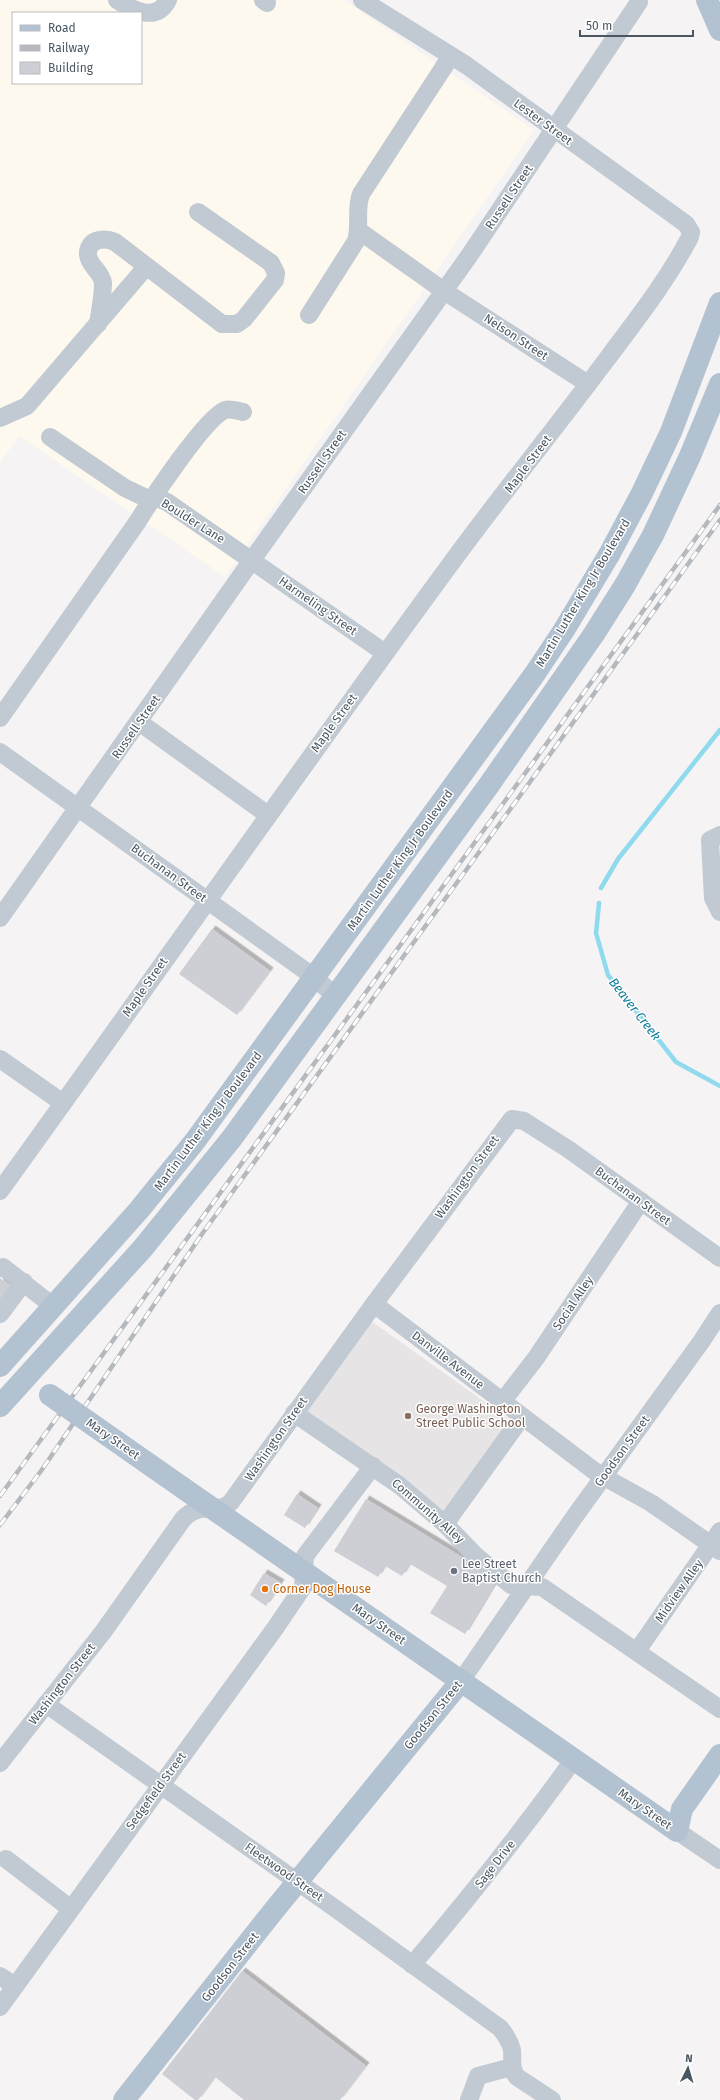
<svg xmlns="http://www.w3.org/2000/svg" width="720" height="2100" viewBox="0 0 720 2100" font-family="'Fira Sans',sans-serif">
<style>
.commercial{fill:#fdf9ef;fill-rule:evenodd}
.education{fill:#e6e4e5}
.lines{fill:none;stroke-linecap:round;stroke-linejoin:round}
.stream{stroke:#90daee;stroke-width:4.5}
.building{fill:#cdcfd5;filter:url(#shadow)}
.minor{stroke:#c1cad2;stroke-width:18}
.major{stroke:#b3c2d1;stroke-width:22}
.rail-casing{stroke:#b5b8bd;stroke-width:4.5}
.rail{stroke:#fff;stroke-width:3;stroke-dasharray:9;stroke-linecap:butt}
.major-bridge{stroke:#b3c2d1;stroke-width:22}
.education-dot{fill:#8d6e63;stroke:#fff;stroke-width:1.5}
.worship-dot{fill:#6b7280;stroke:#fff;stroke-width:1.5}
.food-dot{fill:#e8710a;stroke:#fff;stroke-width:1.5}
.labels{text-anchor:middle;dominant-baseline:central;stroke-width:3;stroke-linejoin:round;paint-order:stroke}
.street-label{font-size:12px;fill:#4a5661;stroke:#fff}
.education-label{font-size:12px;fill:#785e54;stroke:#fff;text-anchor:start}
.worship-label{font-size:12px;fill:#5b616d;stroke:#fff;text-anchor:start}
.food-label{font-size:12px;fill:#c56008;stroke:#fff;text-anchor:start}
.water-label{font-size:13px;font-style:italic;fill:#0c7c9b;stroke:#fff}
</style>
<defs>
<filter id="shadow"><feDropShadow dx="3.5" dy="-3.5" stdDeviation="0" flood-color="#0004"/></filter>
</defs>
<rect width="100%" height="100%" fill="#f5f3f3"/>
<path class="commercial" d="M0,0H344L534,130L225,577L19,436L0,463ZM13,13H141V83H13Z"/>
<path class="education" d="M371,1321L510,1420L444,1511L305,1412Z"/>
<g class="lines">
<g class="stream">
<path d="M601,888L618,859L720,730"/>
<path d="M599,903L596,933L608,975L676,1062L720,1086"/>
</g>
</g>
<g class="building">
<path d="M212,929L270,971L237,1015L179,974Z"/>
<path d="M0,1278L10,1285L0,1301Z"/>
<path d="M297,1494L318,1508L305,1528L284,1515Z"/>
<path d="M366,1499L498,1579L465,1634L430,1613L447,1586L410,1564L402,1576L385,1566L378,1577L334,1551Z"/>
<path d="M264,1573L281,1583L266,1606L250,1595Z"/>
<path d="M242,1971L366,2066L340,2100H244L215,2077L198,2100H195L162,2074Z"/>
</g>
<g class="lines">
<g class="minor">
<path d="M117,0C133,10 156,23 168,0"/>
<path d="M263,0L267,3"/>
<path d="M358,230L444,291L588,384"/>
<path d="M309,315L356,241C361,225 355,210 361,194L451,56"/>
<path d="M98,324C100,311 103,296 103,283C102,272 89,266 88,255C87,239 104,237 115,242L222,324H237L244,319L275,280L276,273L271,263L198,212"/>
<path d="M0,418L27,406L146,267"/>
<path d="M50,437L125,488L146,498H156L167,502L385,653"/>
<path d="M0,718L138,521C151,500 205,418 225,410C231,408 237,411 243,412"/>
<path d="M139,722L268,815"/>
<path d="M0,752L314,977L335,996"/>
<path d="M720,835L710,840L713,898L720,912"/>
<path d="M0,918L252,560L469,256L639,2"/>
<path d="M0,1059L63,1103"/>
<path d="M0,1191C150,983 297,773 449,566C500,496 555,429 607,359C636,320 667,281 690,237L691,232L686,224L466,65L362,0"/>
<path d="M0,1268L3,1267L53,1306"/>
<path d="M374,1304L597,1473L651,1503L720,1551"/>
<path d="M0,1314L24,1282"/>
<path d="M502,1402L536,1358L641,1201"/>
<path d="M294,1413L399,1485L445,1524L476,1556L511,1585L542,1587L720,1709"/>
<path d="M445,1524L522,1417"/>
<path d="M637,1651L720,1531"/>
<path d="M461,1681L575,1516L701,1342L720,1313"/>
<path d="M46,1704L336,1909L500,2028C505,2034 510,2041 512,2050C513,2060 510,2068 517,2077L552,2100"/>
<path d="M0,1763L103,1632L183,1519C201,1500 219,1515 231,1502L374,1304L512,1119L524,1121L568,1149L720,1258"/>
<path d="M677,1831L720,1860"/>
<path d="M6,1859L71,1909"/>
<path d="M412,1965C469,1898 523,1830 574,1759"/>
<path d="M0,1976L15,1986"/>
<path d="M0,2007L276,1627L303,1587L305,1556L373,1466"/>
<path d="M469,2100L478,2076L512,2067"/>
</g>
<g class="major">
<path d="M707,0L720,30"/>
<path d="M0,1366L139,1210L195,1141L534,675L564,630L610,553L642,493L671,432L720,303"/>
<path d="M0,1406L143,1248L232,1138L489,785L594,634L625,585L653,535L690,456L720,384"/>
<path d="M183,1488L677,1831L682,1809L720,1755"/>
<path d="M124,2100L271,1914L461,1681"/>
</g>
<defs>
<g id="rail">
<path d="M0,1496L720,505"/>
<path d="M0,1525L41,1471L202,1234L720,520"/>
</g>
</defs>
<use href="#rail" class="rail-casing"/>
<use href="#rail" class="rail"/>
<path class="major-bridge" d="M50,1395L183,1488"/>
</g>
<circle class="education-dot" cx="408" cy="1416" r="4"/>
<circle class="worship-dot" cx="454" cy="1571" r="4"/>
<circle class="food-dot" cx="265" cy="1589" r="4"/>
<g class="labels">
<g class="street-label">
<text transform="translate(543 122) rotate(36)">Lester Street</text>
<text transform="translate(509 197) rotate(-56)">Russell Street</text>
<text transform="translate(516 337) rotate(33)">Nelson Street</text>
<text transform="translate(322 462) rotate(-55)">Russell Street</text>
<text transform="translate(528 464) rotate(-53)">Maple Street</text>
<text transform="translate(193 521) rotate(32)">Boulder Lane</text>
<text transform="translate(583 593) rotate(-59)">Martin Luther King Jr Boulevard</text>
<text transform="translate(318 606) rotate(35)">Harmeling Street</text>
<text transform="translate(334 723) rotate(-54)">Maple Street</text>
<text transform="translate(136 727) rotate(-55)">Russell Street</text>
<text transform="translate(400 860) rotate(-54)">Martin Luther King Jr Boulevard</text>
<text transform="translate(169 873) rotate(36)">Buchanan Street</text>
<text transform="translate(145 987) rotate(-55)">Maple Street</text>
<text transform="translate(208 1121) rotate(-53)">Martin Luther King Jr Boulevard</text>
<text transform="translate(467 1177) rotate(-54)">Washington Street</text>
<text transform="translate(633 1196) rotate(36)">Buchanan Street</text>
<text transform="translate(573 1303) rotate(-56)">Social Alley</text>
<text transform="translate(448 1360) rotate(37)">Danville Avenue</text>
<text transform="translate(113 1439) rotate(35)">Mary Street</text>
<text transform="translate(276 1439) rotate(-55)">Washington Street</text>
<text transform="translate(622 1451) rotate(-54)">Goodson Street</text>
<text transform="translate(428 1511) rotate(41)">Community Alley</text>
<text transform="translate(679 1591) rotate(-55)">Midview Alley</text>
<text transform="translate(379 1624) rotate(35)">Mary Street</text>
<text transform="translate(62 1684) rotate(-52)">Washington Street</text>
<text transform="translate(433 1715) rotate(-51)">Goodson Street</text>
<text transform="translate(156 1791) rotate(-54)">Sedgefield Street</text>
<text transform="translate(645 1809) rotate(35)">Mary Street</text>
<text transform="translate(495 1864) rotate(-52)">Sage Drive</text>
<text transform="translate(284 1872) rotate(35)">Fleetwood Street</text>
<text transform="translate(230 1967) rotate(-52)">Goodson Street</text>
</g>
<g class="education-label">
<text x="416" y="1409">George Washington<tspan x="416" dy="14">Street Public School</tspan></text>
</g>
<g class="worship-label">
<text x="462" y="1564">Lee Street<tspan x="462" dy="14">Baptist Church</tspan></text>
</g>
<g class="food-label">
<text x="273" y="1589">Corner Dog House</text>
</g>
<g class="water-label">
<text transform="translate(635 1009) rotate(52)">Beaver Creek</text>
</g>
</g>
<rect x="12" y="12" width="130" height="72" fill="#ffffff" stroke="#b7bbc0"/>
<rect x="20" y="25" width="20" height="6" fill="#b3c2d1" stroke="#b7bbc0"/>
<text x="48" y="32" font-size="12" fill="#4a5661">Road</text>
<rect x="20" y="45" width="20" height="6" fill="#b5b8bd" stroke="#b7bbc0"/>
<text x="48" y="52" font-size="12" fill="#4a5661">Railway</text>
<rect x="20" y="62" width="20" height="12" fill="#cdcfd5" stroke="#b7bbc0"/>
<text x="48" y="72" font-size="12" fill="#4a5661">Building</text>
<g transform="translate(688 2068) rotate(5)" stroke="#ffffff" stroke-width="3" paint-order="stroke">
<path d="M0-3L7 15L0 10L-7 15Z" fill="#4a5661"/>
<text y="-6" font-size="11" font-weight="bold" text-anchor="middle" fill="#4a5661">N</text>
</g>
<path d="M580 30v6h113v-6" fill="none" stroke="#4a5661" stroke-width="2"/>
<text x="586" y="30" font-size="12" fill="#4a5661" stroke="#ffffff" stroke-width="3" paint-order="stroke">50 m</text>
</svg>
